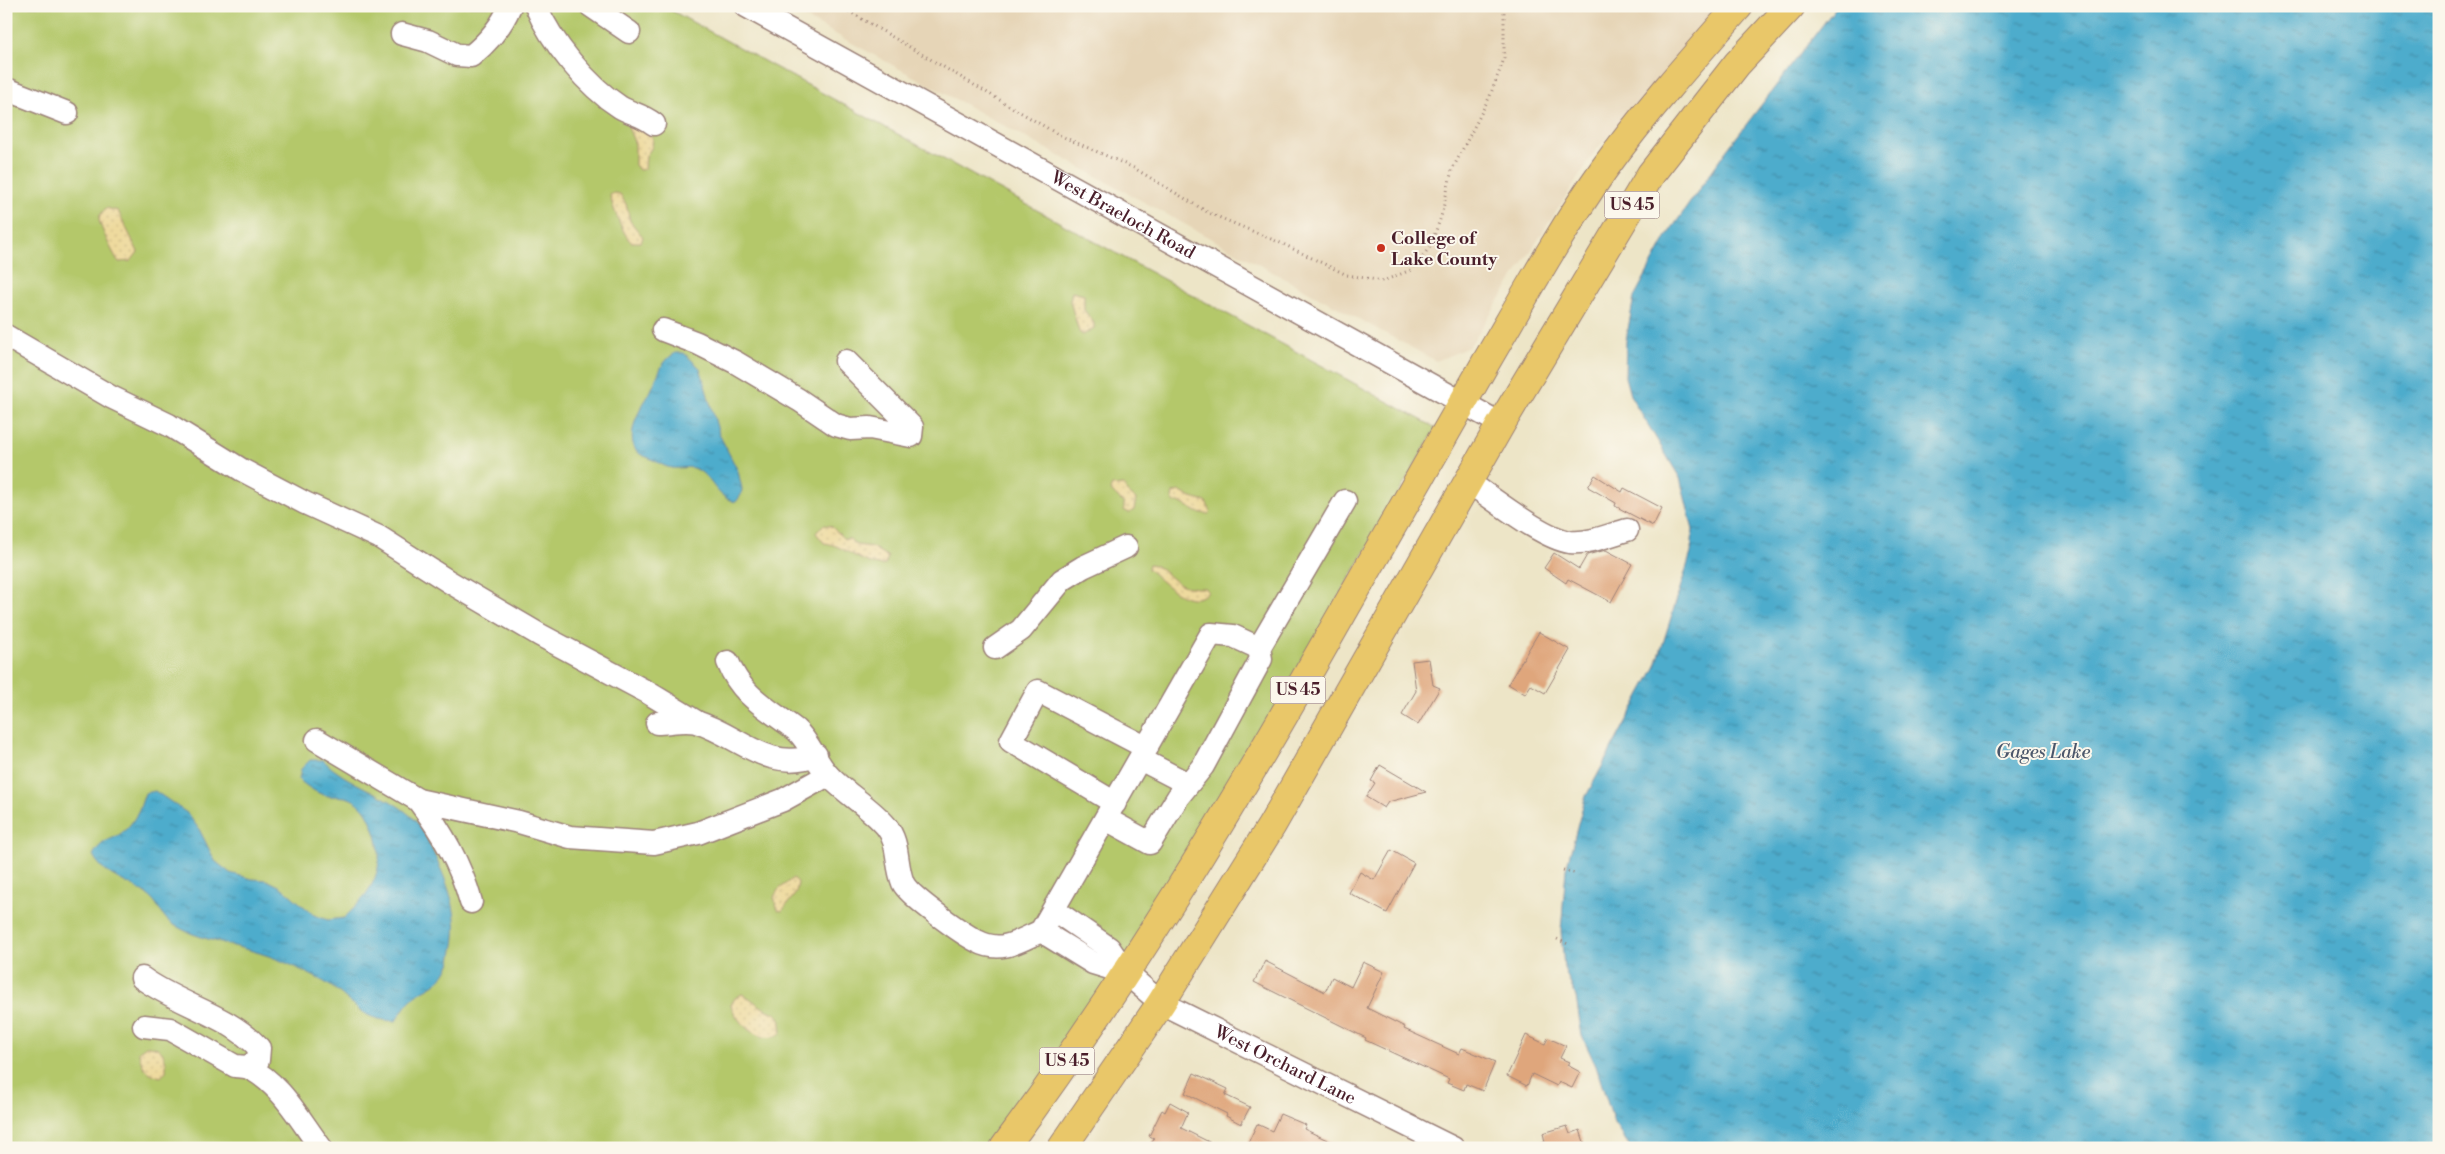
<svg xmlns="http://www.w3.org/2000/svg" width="2445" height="1154" viewBox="0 0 2445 1154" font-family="'Libre Bodoni',serif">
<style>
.built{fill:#e6d5b7}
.grass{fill:#b4c86b;stroke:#7f744b}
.sand{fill:url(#sand-dots);stroke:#9c7c64}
.water{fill:url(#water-ripples);stroke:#4c667c}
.building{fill:#dfa67c}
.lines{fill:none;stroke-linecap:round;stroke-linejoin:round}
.minor-casing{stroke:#9c8279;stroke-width:25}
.major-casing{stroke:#9c8279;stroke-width:30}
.path{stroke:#9c8279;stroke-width:3;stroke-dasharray:1 4;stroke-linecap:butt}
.minor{stroke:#fff;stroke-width:22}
.major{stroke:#e9c769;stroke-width:28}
.poi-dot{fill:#c8321e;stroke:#fbf7ec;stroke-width:2}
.labels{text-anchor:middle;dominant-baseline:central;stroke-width:4;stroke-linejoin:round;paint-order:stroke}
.shield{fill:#fbf7ec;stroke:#7f6065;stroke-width:1}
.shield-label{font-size:16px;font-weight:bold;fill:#4a1f2b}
.street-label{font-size:18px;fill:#4a1f2b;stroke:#fbf7ec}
.poi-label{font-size:18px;font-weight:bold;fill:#4a1f2b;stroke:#fbf7ec;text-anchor:start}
.water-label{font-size:19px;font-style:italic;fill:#4b576b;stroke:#fbf7ec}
</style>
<defs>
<pattern id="sand-dots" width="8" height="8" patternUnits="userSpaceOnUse" patternTransform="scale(1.25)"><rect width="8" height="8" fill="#eeda9e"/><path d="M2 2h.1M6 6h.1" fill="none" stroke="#cebb88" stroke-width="1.8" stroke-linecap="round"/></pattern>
<pattern id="water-ripples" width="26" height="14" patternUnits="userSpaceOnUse" patternTransform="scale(1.25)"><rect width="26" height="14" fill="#4daccc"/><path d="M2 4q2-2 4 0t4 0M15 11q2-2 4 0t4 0" fill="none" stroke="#428ba6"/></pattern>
</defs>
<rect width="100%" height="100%" fill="#fbf7ec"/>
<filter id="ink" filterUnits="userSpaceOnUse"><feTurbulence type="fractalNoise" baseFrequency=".02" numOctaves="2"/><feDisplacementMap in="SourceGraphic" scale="10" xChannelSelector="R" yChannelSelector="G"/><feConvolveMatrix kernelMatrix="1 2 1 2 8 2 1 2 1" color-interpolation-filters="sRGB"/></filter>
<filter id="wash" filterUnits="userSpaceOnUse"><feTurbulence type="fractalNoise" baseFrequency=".0096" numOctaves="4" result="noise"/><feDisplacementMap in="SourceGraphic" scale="20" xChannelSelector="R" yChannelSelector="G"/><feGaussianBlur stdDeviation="1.12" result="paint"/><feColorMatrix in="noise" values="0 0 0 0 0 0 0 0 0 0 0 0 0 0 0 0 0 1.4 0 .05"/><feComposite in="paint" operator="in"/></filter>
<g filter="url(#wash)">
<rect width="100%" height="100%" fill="#ede5c7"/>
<path class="built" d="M784,6H1726L1596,150L1469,347L1436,361Z"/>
<path class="grass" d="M6,6H663L1436,428L1114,989L1003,1148H6Z"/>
<g class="sand">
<path d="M636,123L649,133L653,139L652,147L646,156L645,169L639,170L635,165V144L628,127Z"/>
<path d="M614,193L620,194L626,204L630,221L643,237L641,242H631C624,236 611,204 610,195Z"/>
<path d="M106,208L118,211L138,252L131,261L119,262C115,258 98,223 99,218C100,214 103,212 106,208Z"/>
<path d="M1072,292L1084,295V310L1094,323V328L1083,335L1079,332L1070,301Z"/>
<path d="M1124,485L1127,492L1136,499L1134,510L1129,513L1124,510V504L1110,490L1112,486Z"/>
<path d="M1179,491L1191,498L1206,502L1211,512L1208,514L1197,512L1179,502L1175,503L1172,499L1173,493Z"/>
<path d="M823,525L831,526L844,539H850L856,545L872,547L888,557L885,565C863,567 845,545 824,543L816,533Z"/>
<path d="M1149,564C1161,565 1166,575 1175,581C1185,588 1195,588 1206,588L1208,592C1189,611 1162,581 1148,569Z"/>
<path d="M793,878L798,882L796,893L782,911L778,910L774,897L778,890Z"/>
<path d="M742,994C750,997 755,1003 762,1007C778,1016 782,1012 781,1033C763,1048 736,1023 731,1005L735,998Z"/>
<path d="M146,1046C162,1045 167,1057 166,1071L161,1077C147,1074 140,1066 139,1051Z"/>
</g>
<g class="water">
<path d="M1837,6H2439V1148H1631L1614,1123L1596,1066L1582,1036L1576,997L1564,968L1561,931L1566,869L1585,798L1656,666L1691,553L1693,530L1680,478L1630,395L1625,377L1626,340L1634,297L1668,234L1726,151Z"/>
<path d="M675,353H684L700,368L719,434L738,471L742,489L741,495L736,502C715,497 714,480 698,470C691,465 680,469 672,468C664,467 658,462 651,459C648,457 643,456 640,454C623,442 638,411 647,398C657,382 658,363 675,353Z"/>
<path d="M310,760H323C348,786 385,792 412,817C421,826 428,840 433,852C448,884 461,914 453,950C452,956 451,964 448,968C438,986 431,985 417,995C408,1001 402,1011 396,1021C359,1020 356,1003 329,985C322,980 313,976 305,972C286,962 266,954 245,949C221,942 196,938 174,925C161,918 160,905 150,897C132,882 104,878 93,855C104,837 111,842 124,831C135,822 141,806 145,793L155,791L187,813L199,829L215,861L230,873L252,879L267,880L281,887L314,915L328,920L344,918C372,892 388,868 374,829C370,818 366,808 355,801C345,795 340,797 329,796C318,795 307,786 299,780L301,769Z"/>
</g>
<g id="blocks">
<g class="building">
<path d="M1595,475L1622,492L1624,488L1662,508L1653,526L1615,506L1616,503L1588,487Z"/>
<path d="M1606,550L1632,564L1611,602L1568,579L1566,583L1544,568L1554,553L1579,569L1587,555Z"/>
<path d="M1539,632L1570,650L1545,693L1531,685L1525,694L1508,684Z"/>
<path d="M1429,659L1433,685L1440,688L1418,725L1402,715L1416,691L1412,661Z"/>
<path d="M1380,765L1426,792L1388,802L1384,808L1366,797L1375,783L1371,781Z"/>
<path d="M1391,850L1414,863L1387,913L1349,893L1360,872L1374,880Z"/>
<path d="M1265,961L1325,992L1332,977L1351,987L1363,962L1384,972L1367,1008L1405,1027L1404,1029L1459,1054L1462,1048L1495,1062L1483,1091L1466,1084L1464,1090L1447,1083L1449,1079L1365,1040L1366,1038L1254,982Z"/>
<path d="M1526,1035L1545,1044L1548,1038L1566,1046L1560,1058L1569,1062L1567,1065L1580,1072L1572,1088L1559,1082L1557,1086L1532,1074L1527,1086L1507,1076Z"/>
<path d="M1194,1073L1228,1089L1225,1095L1250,1107L1241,1124L1226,1116L1227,1114L1185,1093Z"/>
<path d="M1170,1102L1188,1112L1181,1128L1221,1148H1149L1154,1138L1149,1136L1162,1110L1165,1112Z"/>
<path d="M1280,1114L1306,1125L1304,1129L1344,1148H1257L1248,1143L1257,1124L1272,1131Z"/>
<path d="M1567,1126L1570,1134L1580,1130L1586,1148H1538L1537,1145L1545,1142L1543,1133Z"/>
</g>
</g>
</g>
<g filter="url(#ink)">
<use href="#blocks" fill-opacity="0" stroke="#9c8279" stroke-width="1"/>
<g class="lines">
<defs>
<g id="minor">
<path d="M536,6C551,42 587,86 620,107C632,114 641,114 654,124"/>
<path d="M591,6L629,32"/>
<path id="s1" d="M746,6L1501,424"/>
<path d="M402,34L428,41L457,55L471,56C487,43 502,26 510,6"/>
<path d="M6,89L67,113"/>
<path d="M663,330L697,343L735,362L799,400L836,425L850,429L870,428L911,436L912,427L846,361"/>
<path d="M6,336L111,397L169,425L242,470L305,503L379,537L448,581L540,635L647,692L695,721"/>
<path d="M1468,482C1493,498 1542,538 1570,542C1589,544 1609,535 1627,530"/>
<path d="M995,648L1021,630L1062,580L1083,567L1126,547"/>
<path d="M728,662C741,696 769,709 796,730C810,742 816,763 829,776C846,794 870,807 886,826C900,843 895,864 903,883C909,896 963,934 977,941C1001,954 1019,941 1041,931L1211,634L1233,636L1259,648L1345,501"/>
<path d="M657,723C668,723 685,719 696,722C739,735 767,773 816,755"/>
<path d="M317,740L418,800L519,822L570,837L654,843L698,833L783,800L828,775"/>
<path d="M1140,759L1188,784"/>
<path d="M418,800C442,832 460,863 471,902"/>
<path d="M1115,803L1011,741L1038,691L1147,748"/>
<path d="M1106,819L1150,843L1178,797L1203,766L1261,659L1259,648"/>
<path id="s2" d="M1054,910L1109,948L1126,973L1161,1003L1453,1148"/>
<path d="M1041,931L1093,963L1126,973"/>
<path d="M142,978C179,1005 227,1014 259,1048L258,1060L247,1067L235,1066L170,1029L144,1026"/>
<path d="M247,1067C281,1083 299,1119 321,1148"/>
</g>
<g id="major">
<path d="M1004,1148C1125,985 1230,811 1330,635C1382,543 1434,452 1486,362C1524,297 1561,230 1604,169C1645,112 1693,58 1739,6"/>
<path d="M1062,1148L1161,1003L1272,825L1501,424L1651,174L1737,64L1791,6"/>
</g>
</defs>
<use href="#minor" class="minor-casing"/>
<use href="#major" class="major-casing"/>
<g class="path">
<path d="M840,6L1059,135L1134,168L1209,213L1283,244L1347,275L1383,281L1411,270L1430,247L1441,217L1452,170L1490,96L1504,59V6"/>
<path d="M1563,870L1577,874"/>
<path d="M1557,939L1570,945"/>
</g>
<use href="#minor" class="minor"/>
<use href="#major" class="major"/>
</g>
</g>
<circle class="poi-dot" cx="1381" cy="248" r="5"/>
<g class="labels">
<g class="shield">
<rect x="1604.5" y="191.5" width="55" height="27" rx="4"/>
<rect x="1270.5" y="676.5" width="55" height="27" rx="4"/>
<rect x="1039.5" y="1047.5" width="55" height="27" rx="4"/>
</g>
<g class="shield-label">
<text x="1632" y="205">US 45</text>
<text x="1298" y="690">US 45</text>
<text x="1067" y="1061">US 45</text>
</g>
<g class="street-label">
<text stroke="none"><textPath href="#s1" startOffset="431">West Braeloch Road</textPath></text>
<text stroke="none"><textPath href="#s2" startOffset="282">West Orchard Lane</textPath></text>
</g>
<g class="poi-label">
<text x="1391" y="238">College of<tspan x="1391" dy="21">Lake County</tspan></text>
</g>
<g class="water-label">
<text x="2043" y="752">Gages Lake</text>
</g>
</g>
<rect width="2445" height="1154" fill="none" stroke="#fbf7ec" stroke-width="25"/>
</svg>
